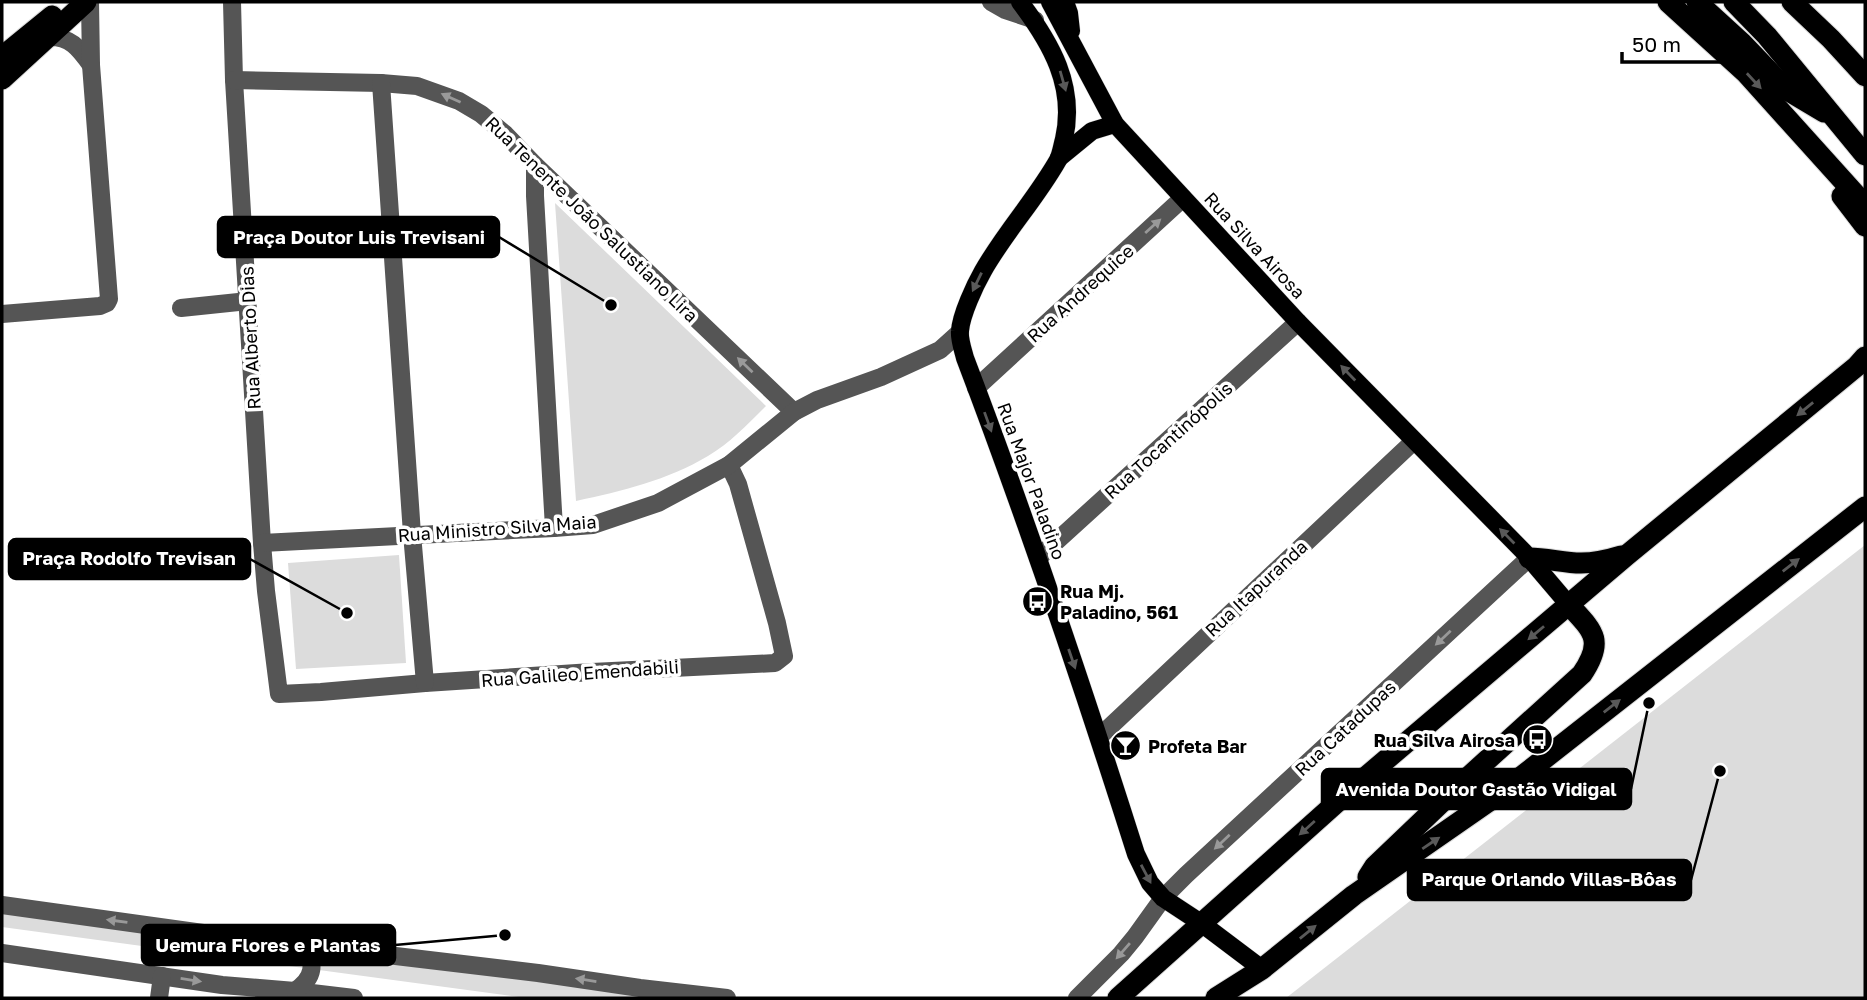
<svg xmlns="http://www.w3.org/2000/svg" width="1867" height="1000" viewBox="0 0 1867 1000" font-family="'Golos Text',sans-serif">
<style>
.green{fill:#dcdcdc}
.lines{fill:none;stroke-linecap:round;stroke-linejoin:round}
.major-casing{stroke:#dbdbdb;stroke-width:19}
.highway-casing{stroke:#dbdbdb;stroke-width:23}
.minor{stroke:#555;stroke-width:18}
.major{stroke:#000;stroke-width:18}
.highway{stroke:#000;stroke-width:21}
.oneway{fill:#595959}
.oneway2{fill:#999}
.labels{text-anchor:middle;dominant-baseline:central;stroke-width:7;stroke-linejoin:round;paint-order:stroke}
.street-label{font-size:18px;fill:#000;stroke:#fff}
.poi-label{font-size:18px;font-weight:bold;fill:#000;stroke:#fff;text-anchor:start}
.leader{fill:none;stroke:#000;stroke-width:2.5}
.callout-dot{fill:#000;stroke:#fff;stroke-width:2.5}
.callout{fill:#000;stroke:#000;stroke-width:2.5}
.callout-label{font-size:19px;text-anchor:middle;font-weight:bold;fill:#fff}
</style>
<rect width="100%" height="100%" fill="#fff"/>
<g class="green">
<path d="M555,203L766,406C748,424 730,443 708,456C668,480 622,491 576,501Z"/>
<path d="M1865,545V998H1286Z"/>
<path d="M399,555L406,663L296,669L288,563Z"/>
<path d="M2,911L668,998H526L2,927Z"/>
</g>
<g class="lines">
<defs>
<g id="major">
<path d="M1020,2C1051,43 1076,86 1064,139C1062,146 1061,154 1058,160C1036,199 1005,232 983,271C975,285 961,315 960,331C959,339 963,350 965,358C1027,521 1083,687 1136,854L1150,883L1163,898L1201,923L1262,969"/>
<path d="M1050,2L1115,124L1298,322L1524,552L1569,605"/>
<path d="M1065,2L1069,13L1071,31"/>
<path d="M1059,158L1092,131L1115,124"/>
</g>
<g id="highway">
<path d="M1668,2L1746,73L1865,205"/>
<path d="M1697,2L1742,43L1787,90L1824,112"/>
<path d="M1734,2L1767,36L1865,155"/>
<path d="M1792,2L1831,39L1865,76"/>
<path d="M2,57L52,16"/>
<path d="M2,79L86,2"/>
<path d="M1842,196L1865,226"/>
<path d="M1529,558C1547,558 1564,563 1581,563C1595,563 1608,560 1621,556"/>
<path d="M1368,877L1375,866L1464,781L1582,674C1605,640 1593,631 1569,605"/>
<path d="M1118,998L1354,787L1627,555L1857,366L1865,357"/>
<path d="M1216,998L1262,969L1354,895L1498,795L1865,507"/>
</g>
</defs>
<use href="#major" class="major-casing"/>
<use href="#highway" class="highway-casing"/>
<g class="minor">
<path d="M232,2L234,80L262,543L266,591L279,694L321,692L425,683L592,672L775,663L784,656L777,623L738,484L729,465"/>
<path d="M991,2L1005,10L1035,20"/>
<path d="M48,37C70,36 79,48 91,65"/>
<path d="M234,80L381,83L417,86L459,101L481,114L505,134L535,165L794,412"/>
<path d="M381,83L412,534L425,683"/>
<path d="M535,165V196L554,528"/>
<path d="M181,308L248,301"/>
<path d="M2,314L100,306L107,303L109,299L91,65L90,2"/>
<path d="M976,388L1183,198"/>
<path d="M262,543L554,528L593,525L658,503L729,465L794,412L817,400L881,377L940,350L960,332"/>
<path d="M1038,558L1298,322"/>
<path d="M1099,737L1414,441"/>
<path d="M2,905L203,933L538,973L640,988L727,998"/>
<path d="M2,953L222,985L295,991L354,998"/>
<path d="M295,991C314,978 317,963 302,944"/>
<path d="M159,998L162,976"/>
<path d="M1077,998L1121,954L1135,937L1163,898L1186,875L1529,558"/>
</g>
<use href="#major" class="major"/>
<use href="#highway" class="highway"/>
</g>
<defs><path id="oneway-solid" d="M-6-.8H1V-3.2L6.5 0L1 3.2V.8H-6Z" transform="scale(1.75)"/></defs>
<g class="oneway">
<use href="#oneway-solid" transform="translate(1063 81) rotate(74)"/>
<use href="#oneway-solid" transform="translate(1754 81) rotate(47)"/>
<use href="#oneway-solid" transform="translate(977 282) rotate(116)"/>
<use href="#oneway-solid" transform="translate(1348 373) rotate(-134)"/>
<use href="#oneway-solid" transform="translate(1805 409) rotate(141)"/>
<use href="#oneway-solid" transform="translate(988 422) rotate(70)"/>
<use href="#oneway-solid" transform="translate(1507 536) rotate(-135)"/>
<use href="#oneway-solid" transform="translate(1791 565) rotate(-38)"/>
<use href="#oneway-solid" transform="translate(1536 633) rotate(140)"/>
<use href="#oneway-solid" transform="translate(1072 659) rotate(71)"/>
<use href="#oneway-solid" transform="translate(1612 706) rotate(-38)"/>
<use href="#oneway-solid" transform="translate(1307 828) rotate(138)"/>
<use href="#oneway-solid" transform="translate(1431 843) rotate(-34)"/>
<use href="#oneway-solid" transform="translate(1146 874) rotate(62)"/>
<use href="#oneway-solid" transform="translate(1308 932) rotate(-39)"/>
</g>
<g class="oneway2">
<use href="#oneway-solid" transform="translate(451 98) rotate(-156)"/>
<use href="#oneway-solid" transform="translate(1153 226) rotate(-42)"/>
<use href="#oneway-solid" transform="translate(745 365) rotate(-136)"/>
<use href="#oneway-solid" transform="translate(1443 638) rotate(137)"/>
<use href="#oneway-solid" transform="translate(1222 842) rotate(137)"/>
<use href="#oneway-solid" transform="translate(117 921) rotate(-172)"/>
<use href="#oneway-solid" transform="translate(1123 951) rotate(131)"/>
<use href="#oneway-solid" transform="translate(191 980) rotate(9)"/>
<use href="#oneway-solid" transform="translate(586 980) rotate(-171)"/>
</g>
<defs>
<symbol id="bus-disc" viewBox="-11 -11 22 22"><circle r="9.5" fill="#000" stroke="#fff"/><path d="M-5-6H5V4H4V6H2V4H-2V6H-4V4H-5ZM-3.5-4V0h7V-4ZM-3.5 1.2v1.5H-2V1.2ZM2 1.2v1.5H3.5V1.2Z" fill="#fff"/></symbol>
<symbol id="bar-disc" viewBox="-11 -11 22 22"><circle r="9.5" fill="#000" stroke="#fff"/><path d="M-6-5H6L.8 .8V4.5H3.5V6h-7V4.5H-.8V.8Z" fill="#fff"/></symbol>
</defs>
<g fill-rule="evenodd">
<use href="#bus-disc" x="1020" y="584" width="35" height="35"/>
<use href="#bus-disc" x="1520" y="722" width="35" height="35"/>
<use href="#bar-disc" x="1108" y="728" width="35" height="35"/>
</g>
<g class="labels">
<g class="street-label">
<text transform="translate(592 219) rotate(44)">Rua Tenente João Salustiano Lira</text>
<text transform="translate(1255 245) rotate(47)">Rua Silva Airosa</text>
<text transform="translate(1080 293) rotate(-42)">Rua Andrequice</text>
<text transform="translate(250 338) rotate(-93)">Rua Alberto Dias</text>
<text transform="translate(1168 440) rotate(-42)">Rua Tocantinópolis</text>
<text transform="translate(1032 481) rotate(70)">Rua Major Paladino</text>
<text transform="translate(497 528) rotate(-4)">Rua Ministro Silva Maia</text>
<text transform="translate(1256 588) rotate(-43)">Rua Itapuranda</text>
<text transform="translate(580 673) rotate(-4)">Rua Galileo Emendabili</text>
<text transform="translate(1345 728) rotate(-43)">Rua Catadupas</text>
</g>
<g class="poi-label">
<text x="1060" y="591">Rua Mj.<tspan x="1060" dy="21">Paladino, 561</tspan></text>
<text x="1515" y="740" text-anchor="end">Rua Silva Airosa</text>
<text x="1148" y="746">Profeta Bar</text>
</g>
</g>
<path class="leader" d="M611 305L499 237M347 613L250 559M1649 703L1631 789M1720 771L1691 880M505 935L395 945"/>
<g class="callout-dot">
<circle cx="611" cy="305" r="7"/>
<circle cx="347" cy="613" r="7"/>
<circle cx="1649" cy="703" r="7"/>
<circle cx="1720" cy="771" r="7"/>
<circle cx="505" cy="935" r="7"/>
</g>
<g class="callout">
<rect x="218" y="217" width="281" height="40" rx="7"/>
<rect x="9" y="539" width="241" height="40" rx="7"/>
<rect x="1322" y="769" width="309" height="40" rx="7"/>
<rect x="1408" y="860" width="283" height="40" rx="7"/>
<rect x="142" y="925" width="253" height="40" rx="7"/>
</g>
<g class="callout-label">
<text x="359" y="244">Praça Doutor Luis Trevisani</text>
<text x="129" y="565">Praça Rodolfo Trevisan</text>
<text x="1476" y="796">Avenida Doutor Gastão Vidigal</text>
<text x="1549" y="886">Parque Orlando Villas-Bôas</text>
<text x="268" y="952">Uemura Flores e Plantas</text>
</g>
<rect width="1867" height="1000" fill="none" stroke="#000000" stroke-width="7"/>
<path d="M1622 52v10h117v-10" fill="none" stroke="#000000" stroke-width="3.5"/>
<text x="1632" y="52" font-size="21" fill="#000000" stroke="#ffffff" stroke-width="5" paint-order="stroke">50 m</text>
</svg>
